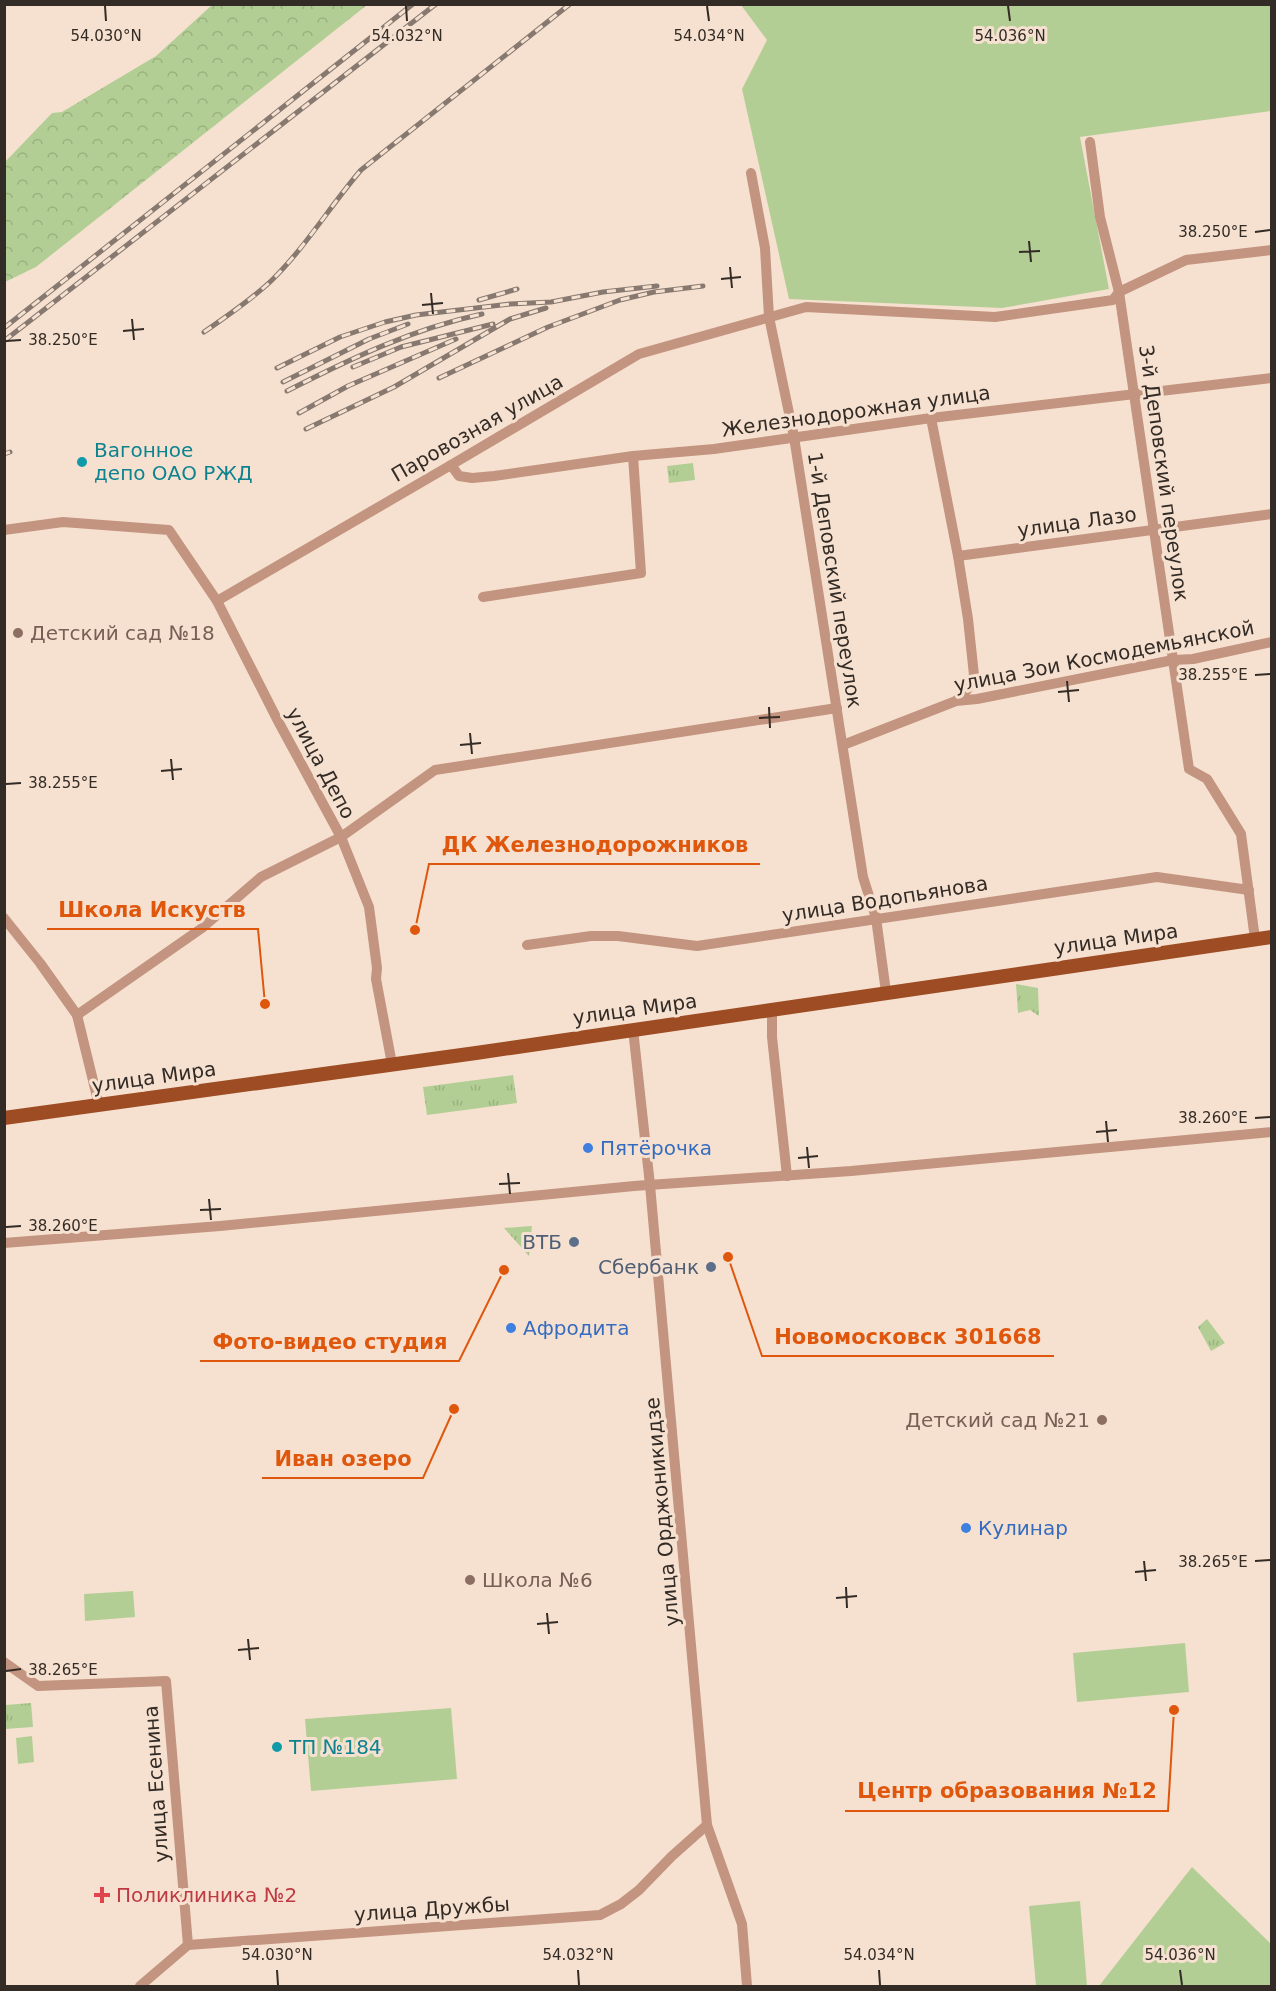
<svg xmlns="http://www.w3.org/2000/svg" width="1276" height="1991" viewBox="0 0 1276 1991" font-family="'DejaVu Sans',sans-serif">
<style>
.grass{fill:url(#grass-tufts)}
.forest{fill:url(#forest-crowns)}
.garden{fill:#b3ce95}
.lines{fill:none;stroke-linecap:round;stroke-linejoin:round}
.minor{stroke:#c3947f;stroke-width:10}
.major{stroke:#9e4c23;stroke-width:14}
.rail-casing{stroke:#87796f;stroke-width:5}
.rail{stroke:#f6e1d1;stroke-width:3;stroke-dasharray:9;stroke-linecap:butt}
.ticks{fill:none;stroke:#332b25;stroke-width:2}
.culture-dot{fill:#0f9aa8;stroke:#f6e1d1;stroke-width:2}
.education-dot{fill:#8d6e63;stroke:#f6e1d1;stroke-width:2}
.shop-dot{fill:#3f7fe0;stroke:#f6e1d1;stroke-width:2}
.service-dot{fill:#5c6f8a;stroke:#f6e1d1;stroke-width:2}
.health-dot{fill:#e0444e;stroke:#f6e1d1;stroke-width:2}
.labels{text-anchor:middle;dominant-baseline:central;stroke-width:6;stroke-linejoin:round;paint-order:stroke}
.street-label{font-size:20px;fill:#332b25;stroke:#f6e1d1}
.culture-label{font-size:20px;fill:#0d838f;stroke:#f6e1d1;text-anchor:start}
.education-label{font-size:20px;fill:#785e54;stroke:#f6e1d1;text-anchor:start}
.shop-label{font-size:20px;fill:#366cbe;stroke:#f6e1d1;text-anchor:start}
.service-label{font-size:20px;fill:#4e5e75;stroke:#f6e1d1;text-anchor:end}
.health-label{font-size:20px;fill:#be3a42;stroke:#f6e1d1;text-anchor:start}
.ticks-label{font-size:15px;text-anchor:middle;fill:#332b25;stroke:#f6e1d1;stroke-width:6;stroke-linejoin:round;paint-order:stroke}
.leader{fill:none;stroke:#df570d;stroke-width:2}
.callout-dot{fill:#df570d;stroke:#f6e1d1;stroke-width:2}
.callout-label{font-size:21px;text-anchor:middle;font-weight:bold;fill:#df570d;stroke:#f6e1d1;stroke-width:6;stroke-linejoin:round;paint-order:stroke}
</style>
<defs>
<pattern id="grass-tufts" width="24" height="20" patternUnits="userSpaceOnUse" patternTransform="scale(1.5)"><rect width="24" height="20" fill="#b3ce95"/><path d="M3 7l-1-3M5 7V3M7 7l1-3M15 17l-1-3M17 17v-4M19 17l1-3" fill="none" stroke="#9ab180"/></pattern>
<pattern id="forest-crowns" width="20" height="18" patternUnits="userSpaceOnUse" patternTransform="scale(1.5)"><rect width="20" height="18" fill="#b3ce95"/><path d="M2 6a3 3 0 1 1 6 0M12 15a3 3 0 1 1 6 0" fill="none" stroke="#9ab180"/></pattern>
</defs>
<rect width="100%" height="100%" fill="#f6e1d1"/>
<g class="grass">
<path d="M693,463L695,480L669,483L667,466Z"/>
<path d="M1016,984L1038,988L1039,1016L1030,1010L1018,1013Z"/>
<path d="M513,1075L517,1103L427,1115L423,1087Z"/>
<path d="M532,1226L529,1256L504,1228Z"/>
<path d="M1207,1319L1225,1343L1211,1351L1198,1327Z"/>
<path d="M31,1703L33,1727L5,1729V1705Z"/>
</g>
<path class="forest" d="M212,5H367L36,267L5,282V162L52,113L62,112L156,56Z"/>
<g class="garden">
<path d="M741,5H1271V111L1080,137L1109,289L1002,308L789,299L742,89L767,40Z"/>
<path d="M133,1591L135,1617L85,1621L84,1594Z"/>
<path d="M1185,1643L1189,1692L1077,1702L1073,1653Z"/>
<path d="M451,1708L457,1779L311,1791L305,1719Z"/>
<path d="M32,1736L34,1762L18,1764L16,1738Z"/>
<path d="M1192,1867L1271,1944V1986H1099Z"/>
<path d="M1080,1901L1087,1986H1036L1029,1906Z"/>
</g>
<g class="lines">
<g class="minor">
<path d="M1090,142L1100,217L1119,292L1189,769L1207,779L1241,834L1255,939"/>
<path d="M751,173L765,248L769,317L794,437L863,877L876,918L886,992"/>
<path d="M931,418L958,556L968,619L974,675L967,690L956,701"/>
<path d="M451,465L459,476L472,478L494,476L633,456L714,449L931,418L1272,378"/>
<path d="M4,530L63,522L169,530L217,601L278,721L341,837L261,877L202,928L77,1015L40,963L4,918"/>
<path d="M958,556L1272,514"/>
<path d="M483,597L641,573L633,456"/>
<path d="M217,601L451,465L639,354L806,307L995,317L1113,300L1119,292L1186,260L1272,250"/>
<path d="M843,745L956,701L977,699L1173,660L1193,659L1272,642"/>
<path d="M527,945L591,936H618L697,946L1157,877L1249,890"/>
<path d="M772,1009V1037L787,1176"/>
<path d="M77,1015L99,1105"/>
<path d="M633,1029L650,1185L707,1825L742,1924L747,1986"/>
<path d="M392,1064L376,979L377,968L369,907L341,837L435,770L837,708"/>
<path d="M4,1243L220,1226L634,1186L851,1171L1272,1132"/>
<path d="M4,1662L38,1686L166,1681L188,1945"/>
<path d="M140,1986L188,1945L600,1915L621,1904L639,1890L672,1856L707,1825"/>
</g>
<path class="major" d="M4,1118L476,1053L1272,937"/>
<defs>
<g id="rail">
<path d="M479,300L517,289"/>
<path d="M4,328L413,4"/>
<path d="M204,332C227,316 251,300 271,281C305,248 330,206 361,170L570,4"/>
<path d="M4,341L436,4"/>
<path d="M353,367L401,347L493,324"/>
<path d="M277,368L340,337L385,322L416,315L510,304L551,302L603,292L657,286"/>
<path d="M439,378L548,327L620,300L654,292L703,286"/>
<path d="M283,382L369,339L408,324"/>
<path d="M287,391C350,359 412,329 482,314"/>
<path d="M299,413L348,386L456,339"/>
<path d="M306,429L394,387L510,319L546,308"/>
<path d="M4,454L10,452"/>
</g>
</defs>
<use href="#rail" class="rail-casing"/>
<use href="#rail" class="rail"/>
</g>
<path class="ticks" d="M105,6L106,21M406,6L407,21M707,6L709,21M1008,6L1010,21M1255,232L1270,230M1029,241L1031,262M1019,252L1040,251M730,267L732,288M721,279L741,277M431,293L433,314M422,305L443,303M132,319L134,340M123,331L144,329M6,341L21,340M1255,675L1270,674M1067,681L1069,702M1058,692L1079,690M769,707L770,728M759,718L780,717M470,733L472,754M460,745L481,743M171,759L173,780M161,771L182,769M6,784L21,783M1255,1118L1270,1117M1106,1121L1108,1142M1096,1132L1117,1130M807,1147L809,1168M798,1158L818,1156M508,1173L510,1194M499,1184L520,1183M209,1199L211,1220M200,1210L221,1209M6,1227L21,1226M1144,1561L1146,1581M1255,1561L1270,1560M1135,1572L1156,1570M846,1587L847,1608M836,1598L857,1596M547,1613L549,1634M537,1624L558,1622M248,1639L250,1660M238,1650L259,1648M6,1671L21,1669M277,1970L278,1985M578,1970L579,1985M879,1970L880,1985M1180,1970L1182,1985"/>
<g class="culture-dot">
<circle cx="82" cy="462" r="6"/>
<circle cx="277" cy="1747" r="6"/>
</g>
<g class="education-dot">
<circle cx="18" cy="633" r="6"/>
<circle cx="1102" cy="1420" r="6"/>
<circle cx="470" cy="1580" r="6"/>
</g>
<g class="shop-dot">
<circle cx="588" cy="1148" r="6"/>
<circle cx="511" cy="1328" r="6"/>
<circle cx="966" cy="1528" r="6"/>
</g>
<g class="service-dot">
<circle cx="574" cy="1242" r="6"/>
<circle cx="711" cy="1267" r="6"/>
</g>
<path class="health-dot" d="M99 1886h6v6h6v6h-6v6h-6v-6h-6v-6h6z"/>
<g class="labels">
<g class="street-label">
<text transform="translate(856 411) rotate(-8)">Железнодорожная улица</text>
<text transform="translate(477 428) rotate(-30)">Паровозная улица</text>
<text transform="translate(1164 473) rotate(82)">3-й Деповский переулок</text>
<text transform="translate(1077 522) rotate(-8)">улица Лазо</text>
<text transform="translate(835 580) rotate(81)">1-й Деповский переулок</text>
<text transform="translate(1104 656) rotate(-11)">улица Зои Космодемьянской</text>
<text transform="translate(321 763) rotate(62)">улица Депо</text>
<text transform="translate(885 899) rotate(-9)">улица Водопьянова</text>
<text transform="translate(1116 939) rotate(-8)">улица Мира</text>
<text transform="translate(635 1009) rotate(-8)">улица Мира</text>
<text transform="translate(154 1077) rotate(-8)">улица Мира</text>
<text transform="translate(662 1512) rotate(-95)">улица Орджоникидзе</text>
<text transform="translate(156 1784) rotate(-94)">улица Есенина</text>
<text transform="translate(432 1909) rotate(-4)">улица Дружбы</text>
</g>
<g class="culture-label">
<text x="94" y="450">Вагонное<tspan x="94" dy="23">депо ОАО РЖД</tspan></text>
<text x="289" y="1747">ТП №184</text>
</g>
<g class="education-label">
<text x="30" y="633">Детский сад №18</text>
<text x="1090" y="1420" text-anchor="end">Детский сад №21</text>
<text x="482" y="1580">Школа №6</text>
</g>
<g class="shop-label">
<text x="600" y="1148">Пятёрочка</text>
<text x="523" y="1328">Афродита</text>
<text x="978" y="1528">Кулинар</text>
</g>
<g class="service-label">
<text x="562" y="1242">ВТБ</text>
<text x="699" y="1267">Сбербанк</text>
</g>
<g class="health-label">
<text x="116" y="1895">Поликлиника №2</text>
</g>
</g>
<g class="ticks-label">
<text x="106" y="41">54.030°N</text>
<text x="407" y="41">54.032°N</text>
<text x="709" y="41">54.034°N</text>
<text x="1010" y="41">54.036°N</text>
<text x="1213" y="237">38.250°E</text>
<text x="63" y="345">38.250°E</text>
<text x="1213" y="680">38.255°E</text>
<text x="63" y="788">38.255°E</text>
<text x="1213" y="1123">38.260°E</text>
<text x="63" y="1231">38.260°E</text>
<text x="1213" y="1567">38.265°E</text>
<text x="63" y="1675">38.265°E</text>
<text x="277" y="1960">54.030°N</text>
<text x="578" y="1960">54.032°N</text>
<text x="879" y="1960">54.034°N</text>
<text x="1180" y="1960">54.036°N</text>
</g>
<path class="leader" d="M415 930L429 864H760M265 1004L258 929H47M728 1257L762 1356H1054M504 1270L459 1361H200M454 1409L423 1478H262M1174 1710L1168 1811H845"/>
<g class="callout-dot">
<circle cx="415" cy="930" r="6"/>
<circle cx="265" cy="1004" r="6"/>
<circle cx="728" cy="1257" r="6"/>
<circle cx="504" cy="1270" r="6"/>
<circle cx="454" cy="1409" r="6"/>
<circle cx="1174" cy="1710" r="6"/>
</g>
<g class="callout-label">
<text x="595" y="852">ДК Железнодорожников</text>
<text x="152" y="917">Школа Искуств</text>
<text x="908" y="1344">Новомосковск 301668</text>
<text x="330" y="1349">Фото-видео студия</text>
<text x="343" y="1466">Иван озеро</text>
<text x="1007" y="1798">Центр образования №12</text>
</g>
<rect width="1276" height="1991" fill="none" stroke="#332b25" stroke-width="12"/>
</svg>
